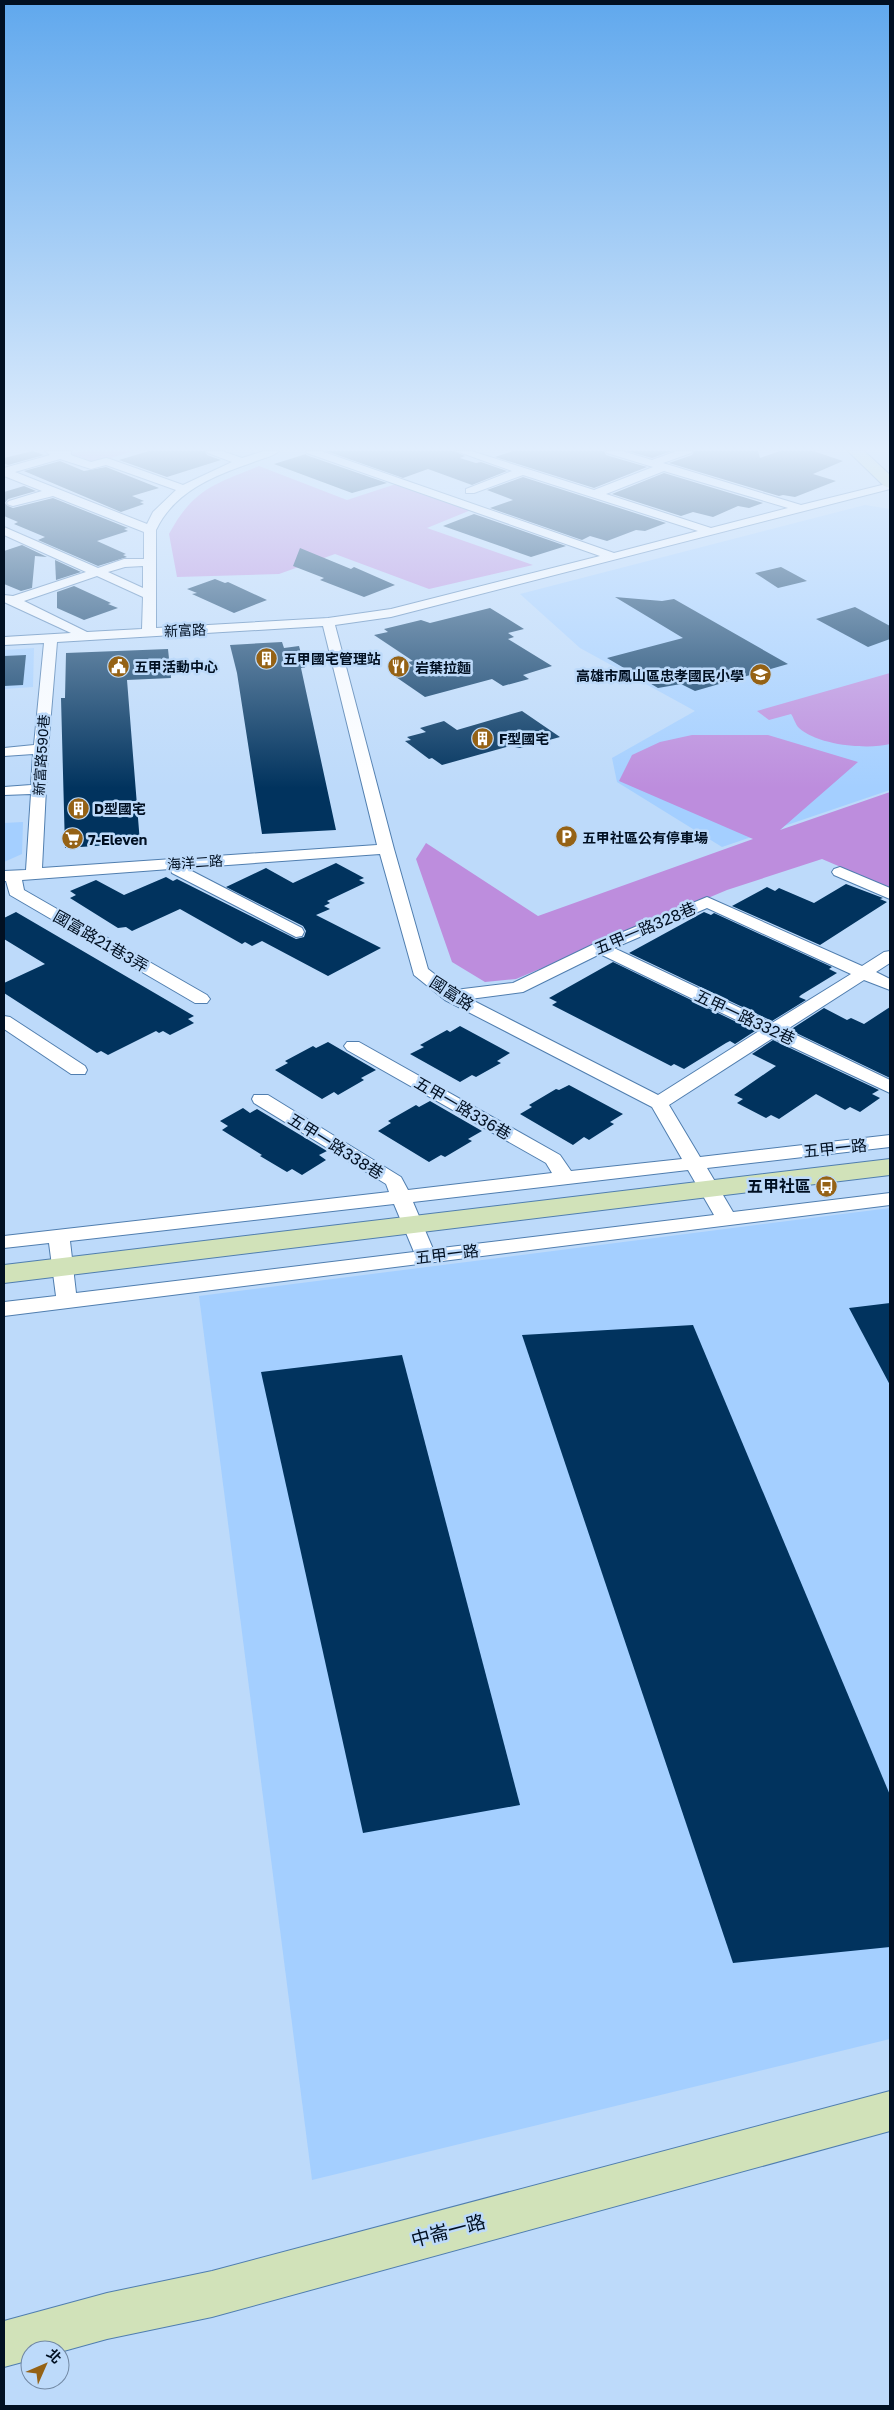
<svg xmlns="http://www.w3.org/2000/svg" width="894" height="2410" viewBox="0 0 894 2410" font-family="'Golos Text','Noto Sans TC',sans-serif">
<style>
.built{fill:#a4cfff}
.green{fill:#bd8ddd}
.building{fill:#01335e}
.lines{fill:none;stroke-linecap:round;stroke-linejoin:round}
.street-casing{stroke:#507eaf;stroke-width:2}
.secondary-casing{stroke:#507eaf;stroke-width:2}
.street{fill:#fff;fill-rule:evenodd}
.secondary{fill:#d1e2b9;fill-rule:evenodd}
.labels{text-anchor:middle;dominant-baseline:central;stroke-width:5;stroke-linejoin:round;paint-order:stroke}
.far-street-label{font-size:14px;fill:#011022;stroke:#bddafa}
.far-poi-label{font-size:14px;font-weight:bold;fill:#011022;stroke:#bddafa;text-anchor:start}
.street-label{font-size:16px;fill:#011022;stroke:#bddafa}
.poi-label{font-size:16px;font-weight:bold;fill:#011022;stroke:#bddafa;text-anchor:end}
.near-street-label{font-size:19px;fill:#011022;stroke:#bddafa}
</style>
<rect width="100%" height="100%" fill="#bddafa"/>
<g class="built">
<path d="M865,505L890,509V790L722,847L617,782L612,758L695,711L580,648L520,594Z"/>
<path d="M34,648L33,687L4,689V650Z"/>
<path d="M23,822L22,854L4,862V823Z"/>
<path d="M890,1208V2039L312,2180L199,1296Z"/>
</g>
<g class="green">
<path d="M82,451H133L95,463L72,454Z"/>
<path d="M259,466L347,500L396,484L471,510L427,528L533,565L429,589L335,554L279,574L177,577L169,534C193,489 215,484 259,466Z"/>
<path d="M890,673V744C867,750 817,745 799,728C795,724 794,718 791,714L769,720L757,711Z"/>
<path d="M692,735H768L858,762L780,830L890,792V888L822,859L727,890L516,979L485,982L452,962L416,859L426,843L538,916L753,839L619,781L632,755L660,742Z"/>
</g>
<g class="building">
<path d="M33,451L44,455L8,465L4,463V458Z"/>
<path d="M149,451H205L207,455L221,460L167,477L119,460Z"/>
<path d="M326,451H454L465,456L460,458L476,463L481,462L507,471L472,485L428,469L403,478Z"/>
<path d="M513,451H604L606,455L647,467L594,488L495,457Z"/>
<path d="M627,451H672L652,458Z"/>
<path d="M694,451H758L760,458L780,451H813L843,461L813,474L836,481L795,497L783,495L779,496L669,463L692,455Z"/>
<path d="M306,454V455L387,483L352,493L274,464Z"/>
<path d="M60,461L84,471L106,467L159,488L132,496L144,501L140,502L144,504L121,512L24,471Z"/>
<path d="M664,473L763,503L749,508L738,506L713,517L693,512L681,516L612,494Z"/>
<path d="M523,477L666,523L645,531L636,530L607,541L590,536L582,540L490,508L513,500L487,490Z"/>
<path d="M24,486L36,491L8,499L5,503L8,506L13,508L53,498L128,528L124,529L128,531L97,541L126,554L123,555L127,557L98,566L38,540L45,537L14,524L18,522L4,516V492Z"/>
<path d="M474,514L566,546L531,557L443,526Z"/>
<path d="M22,545L47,557L35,556L32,588L21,591L4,584V551Z"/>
<path d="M300,548L351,569L354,567L395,585L364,597L320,580L324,578L293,566Z"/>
<path d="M55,560L81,572L56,580Z"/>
<path d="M781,567L807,581L778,588L755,573Z"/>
<path d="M215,579L225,583L228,582L267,600L234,613L192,594L197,593L187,589Z"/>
<path d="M74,586L111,603L108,604L118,608L84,620L57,608V592Z"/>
<path d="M615,597L662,601L674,599L788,664L695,691L681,684L658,688L607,658L683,638Z"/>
<path d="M855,607L890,626V639L868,647L816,619Z"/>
<path d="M490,608L524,629L508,633L514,637L508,639L552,666L523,675L529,679L503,686L492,679L425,697L393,675L398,673L395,671L413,666L408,662L413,661L374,635L388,632L384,629L421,620L430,623Z"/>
<path d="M282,642L284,648L299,646L305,668H301L336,830L262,834L237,673L230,645Z"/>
<path d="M168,649L171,678L127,680L140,843L65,848L61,698H65L66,653Z"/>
<path d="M26,655L23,685L4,686V656Z"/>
<path d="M522,711L560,737L520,748L510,746L442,765L432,758L429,759L405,741L411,740L407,737L426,732L420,728L444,721L457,730Z"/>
<path d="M336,863L364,878L359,880L365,883L327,901L330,903L324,906L330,909L316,915L381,948L328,976L262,941L252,946L245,942L242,944L180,909L132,931L126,927L118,928L70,898L76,895L70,891L96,880L124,895L166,877L173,881L177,879L296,939L304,937L306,931L303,926L226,887L266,868L293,883Z"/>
<path d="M846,884L883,898L880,899L887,902L820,945L732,906L767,887L775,891L779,888L814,903Z"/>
<path d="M16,912L194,1016L188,1019L194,1023L170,1035L163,1031L159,1033L156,1031L108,1055L101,1051L97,1053L4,993V983L45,964L4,939V918Z"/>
<path d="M704,912L711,915L714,913L832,967L829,969L837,973L801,995L799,997L806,1000L772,1021L629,953Z"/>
<path d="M613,962L755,1031L735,1044L730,1041L726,1043L684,1069L674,1064L671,1066L552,1005L557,1002L549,998Z"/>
<path d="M890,1007V1078L790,1030L824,1008L847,1020L851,1018L864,1024Z"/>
<path d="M460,1026L510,1053L497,1061L501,1063L476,1077L472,1075L460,1082L410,1054L424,1047L420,1045L447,1030L450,1032Z"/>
<path d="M773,1040L879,1090L872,1094L880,1098L860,1112L850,1107L845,1110L816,1094L779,1119L771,1115L766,1118L737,1103L743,1099L734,1095L776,1066L752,1054Z"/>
<path d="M328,1042L376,1070L361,1078L364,1080L338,1095L334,1092L322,1099L275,1070L288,1063L285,1061L313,1046L316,1048Z"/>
<path d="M569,1085L623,1114L610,1122L614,1124L589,1140L584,1137L573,1145L520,1114L532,1107L529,1105L556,1089L559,1090Z"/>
<path d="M430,1101L482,1131L468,1139L472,1141L445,1157L441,1155L429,1162L378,1131L391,1123L388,1121L416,1105L419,1107Z"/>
<path d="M243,1108L250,1113L257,1109L327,1151L319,1155L326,1160L302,1175L292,1169L287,1172L260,1156L262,1155L222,1130L228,1126L220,1121Z"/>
<path d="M890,1303V1385L849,1308Z"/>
<path d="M693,1325L890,1795V1947L733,1963L522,1335Z"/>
<path d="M402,1355L520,1805L363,1833L261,1372Z"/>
</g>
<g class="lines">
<defs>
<g id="street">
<path d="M45,451H71V455L91,462L106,458L110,459L183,485L232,462L208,453L207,451H222L242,458L264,451H279C273,457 260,459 251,463C213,476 174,492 156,530V628L328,618L391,609L600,556L307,453L306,451H321L614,553L698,531L523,475L474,493H466V489L512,471L456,451H471L594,490L653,467L607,453L606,451H622L652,460L677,451H692L691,453L663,463L801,505L890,483V489L391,617L335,625L394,849L428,969L455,990L513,983L594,944L707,897L862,966L884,952L890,951V963L876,972L890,979V990L864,980L786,1030L890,1080V1093L773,1038L669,1105L700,1157L890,1135V1147L707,1168L733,1212L890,1193V1205L4,1316V1302L56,1296L49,1243L4,1248V1236L389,1192L386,1184L254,1103L252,1099L254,1095H268L401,1177L408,1190L552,1173L546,1163L347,1050L344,1046L347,1042H359L560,1155L571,1171L682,1159L652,1107L445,1000L414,975L380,854L186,868L302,928L304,932L302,936L296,937L172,873L170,869L22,880L24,890L207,995L210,999L207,1003H195L10,895L6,881H4V871L26,870L31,794L4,795V787L31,785L33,754L4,756V748L34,745L44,643L4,645V637L71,633L4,602V595L13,596L86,572L4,535V527L98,568L124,559H144V532L53,496L13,506L9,505L7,503L9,501L42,491L4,476V468L50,455ZM60,459L91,469L106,465L176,490L153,512L147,524L15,472ZM664,471L788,508L711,528L606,494ZM143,566V588L108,572L125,567ZM97,576L143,597L142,629L87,632L24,601ZM323,626L377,845L42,868L48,749L57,642ZM707,908L851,974L772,1023L614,948ZM600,954L759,1031L658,1095L470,999L523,992ZM688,1170L714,1215L433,1249L413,1202ZM394,1204L414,1252L76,1293L70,1241Z"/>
<path d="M840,867L890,888V899L834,875L832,872L834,869Z"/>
<path d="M4,1016L10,1017L85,1066L87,1070L85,1074H71L4,1029Z"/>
</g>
<g id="secondary">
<path d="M848,451H864L890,475V488L884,486Z"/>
<path d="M890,1159V1175L4,1283V1265Z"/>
<path d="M890,2091V2131L212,2317L107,2339L60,2352V2350H30V2360L4,2367V2321L107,2293L212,2271Z"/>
</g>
</defs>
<use href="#street" class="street-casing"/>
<use href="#secondary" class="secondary-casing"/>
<use href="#street" class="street"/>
<use href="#secondary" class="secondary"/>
</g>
<linearGradient id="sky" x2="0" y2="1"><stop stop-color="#60a8ed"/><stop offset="0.57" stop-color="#e1eefd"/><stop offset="1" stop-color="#e1eefd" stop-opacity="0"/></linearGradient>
<rect width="894" height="788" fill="url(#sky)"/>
<defs>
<symbol id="building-disc" viewBox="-11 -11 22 22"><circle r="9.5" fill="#956215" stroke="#bddafa"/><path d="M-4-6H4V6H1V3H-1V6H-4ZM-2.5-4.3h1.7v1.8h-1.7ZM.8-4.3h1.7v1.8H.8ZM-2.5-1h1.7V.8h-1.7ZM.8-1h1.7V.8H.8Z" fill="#fff"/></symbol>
<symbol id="civic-disc" viewBox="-11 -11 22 22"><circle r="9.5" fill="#956215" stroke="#bddafa"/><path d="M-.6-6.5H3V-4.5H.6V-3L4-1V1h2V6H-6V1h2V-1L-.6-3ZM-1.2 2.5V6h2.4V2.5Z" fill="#fff"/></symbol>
<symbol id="restaurant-disc" viewBox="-11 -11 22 22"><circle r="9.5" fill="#956215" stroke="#bddafa"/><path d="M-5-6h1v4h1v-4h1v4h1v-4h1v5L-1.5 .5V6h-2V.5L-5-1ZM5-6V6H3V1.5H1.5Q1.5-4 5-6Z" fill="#fff"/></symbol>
<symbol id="school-disc" viewBox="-11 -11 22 22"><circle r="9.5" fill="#956215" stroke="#bddafa"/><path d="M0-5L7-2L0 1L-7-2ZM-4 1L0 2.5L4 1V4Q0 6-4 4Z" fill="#fff"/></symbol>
<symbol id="parking-disc" viewBox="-11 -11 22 22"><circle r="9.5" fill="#956215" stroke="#bddafa"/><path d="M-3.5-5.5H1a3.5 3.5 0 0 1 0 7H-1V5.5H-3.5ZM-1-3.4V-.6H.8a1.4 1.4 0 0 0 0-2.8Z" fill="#fff"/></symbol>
<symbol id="supermarket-disc" viewBox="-11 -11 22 22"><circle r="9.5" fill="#956215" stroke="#bddafa"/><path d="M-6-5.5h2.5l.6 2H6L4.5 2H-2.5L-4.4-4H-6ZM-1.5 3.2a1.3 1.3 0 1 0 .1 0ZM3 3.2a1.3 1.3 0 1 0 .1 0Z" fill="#fff"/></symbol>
<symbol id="bus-disc" viewBox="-11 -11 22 22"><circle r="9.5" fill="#956215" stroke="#bddafa"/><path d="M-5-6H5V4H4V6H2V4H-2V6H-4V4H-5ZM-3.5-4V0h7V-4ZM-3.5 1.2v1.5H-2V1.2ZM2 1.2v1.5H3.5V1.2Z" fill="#fff"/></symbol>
</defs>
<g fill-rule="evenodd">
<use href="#building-disc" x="254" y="646" width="25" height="25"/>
<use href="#civic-disc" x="106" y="654" width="25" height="25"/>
<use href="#restaurant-disc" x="386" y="654" width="25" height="25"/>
<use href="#school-disc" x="748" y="662" width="25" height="25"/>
<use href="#building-disc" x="470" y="726" width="25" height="25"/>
<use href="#building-disc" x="66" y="796" width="25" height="25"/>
<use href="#parking-disc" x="554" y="824" width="25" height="25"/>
<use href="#supermarket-disc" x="60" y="826" width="25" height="25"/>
<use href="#bus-disc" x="814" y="1174" width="25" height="25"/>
</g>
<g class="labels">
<g class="far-street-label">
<text transform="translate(185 630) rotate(-3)">新富路</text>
<text transform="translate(41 755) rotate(-86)">新富路590巷</text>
<text transform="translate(195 862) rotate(-4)">海洋二路</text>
</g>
<g class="far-poi-label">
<text x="283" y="658">五甲國宅管理站</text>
<text x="134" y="666">五甲活動中心</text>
<text x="415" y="667">岩葉拉麵</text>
<text x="744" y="675" text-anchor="end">高雄市鳳山區忠孝國民小學</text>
<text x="499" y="738">F型國宅</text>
<text x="94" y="808">D型國宅</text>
<text x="582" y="837">五甲社區公有停車場</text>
<text x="88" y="839">7-Eleven</text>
</g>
<g class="street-label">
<text transform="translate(645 928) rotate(-23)">五甲一路328巷</text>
<text transform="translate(101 941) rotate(30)">國富路21巷3弄</text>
<text transform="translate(452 993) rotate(33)">國富路</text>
<text transform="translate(745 1017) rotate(25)">五甲一路332巷</text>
<text transform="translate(463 1108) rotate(30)">五甲一路336巷</text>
<text transform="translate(336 1146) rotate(32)">五甲一路338巷</text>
<text transform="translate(835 1148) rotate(-6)">五甲一路</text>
<text transform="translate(447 1254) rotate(-7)">五甲一路</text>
</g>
<g class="poi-label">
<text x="811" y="1186">五甲社區</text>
</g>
<g class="near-street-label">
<text transform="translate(448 2230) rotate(-15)">中崙一路</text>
</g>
</g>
<rect width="894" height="2410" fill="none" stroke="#011022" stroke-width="10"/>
<g transform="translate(45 2365) rotate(45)"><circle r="24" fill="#bddafa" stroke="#7289a4"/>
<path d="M0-4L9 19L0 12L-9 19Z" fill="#956215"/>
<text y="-8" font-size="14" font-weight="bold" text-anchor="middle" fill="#011022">北</text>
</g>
</svg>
